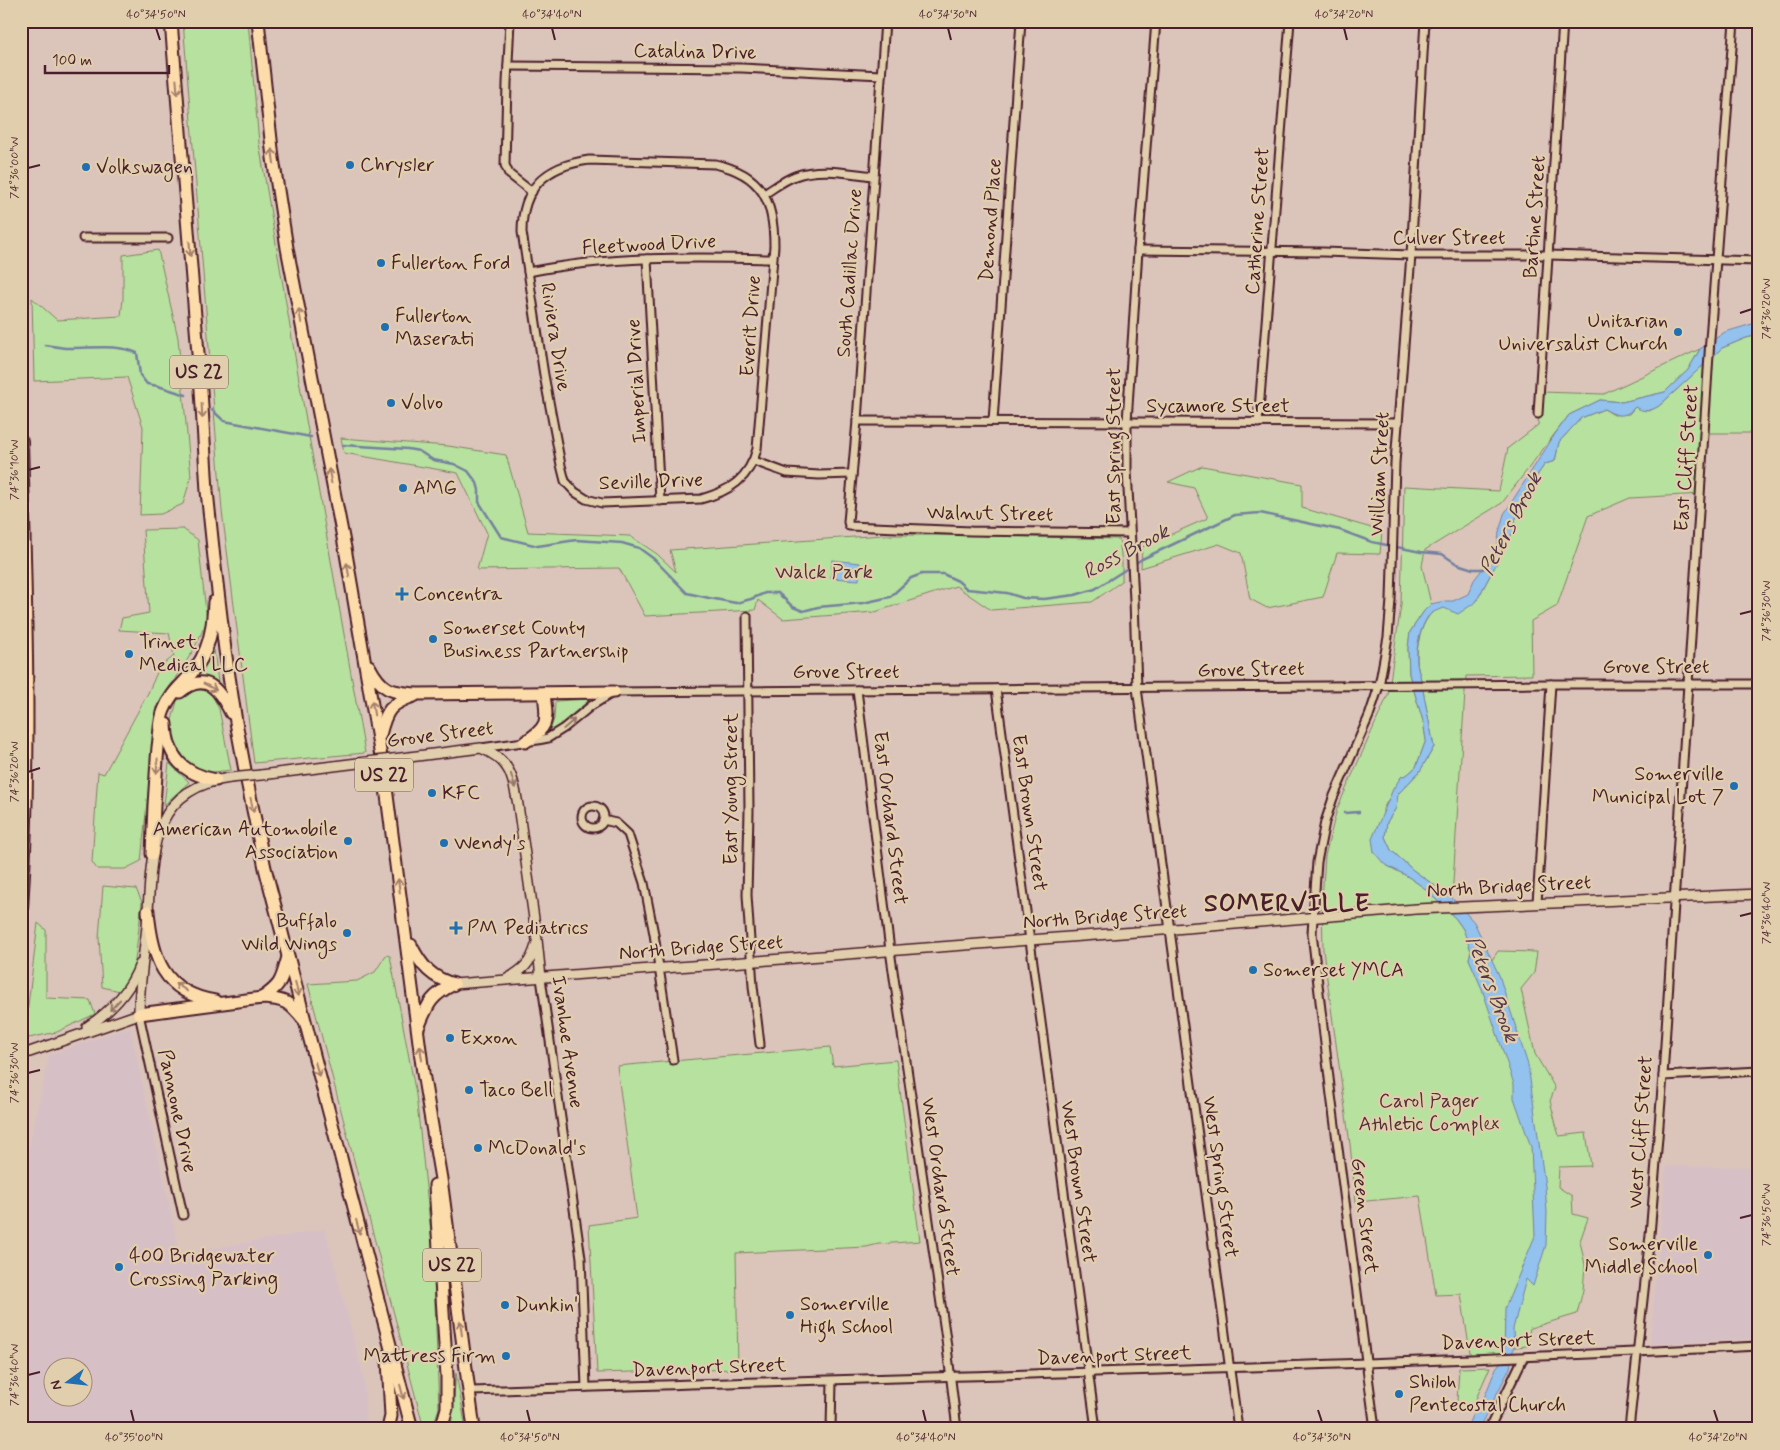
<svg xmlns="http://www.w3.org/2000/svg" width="1780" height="1450" viewBox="0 0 1780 1450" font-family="Mynerve,sans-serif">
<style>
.built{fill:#d7bfc6;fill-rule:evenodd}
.green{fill:#b7e19e;stroke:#808064}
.water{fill:#92c2ed;stroke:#75819f}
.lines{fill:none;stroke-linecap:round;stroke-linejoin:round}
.stream{stroke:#75819f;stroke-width:2.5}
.minor-casing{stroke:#4a1f2b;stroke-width:11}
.tertiary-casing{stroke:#4a1f2b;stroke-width:12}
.trunk-casing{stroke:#4a1f2b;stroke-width:15}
.motorway-casing{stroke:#4a1f2b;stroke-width:16}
.minor{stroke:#e1ceac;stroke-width:7}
.tertiary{stroke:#e1ceac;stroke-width:9}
.trunk{stroke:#fddcac;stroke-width:11}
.motorway{stroke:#fddcac;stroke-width:12}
.tertiary-bridge-casing{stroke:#4a1f2b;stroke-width:12;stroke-linecap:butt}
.tertiary-bridge{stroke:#e1ceac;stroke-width:9}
.oneway{stroke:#a47e6c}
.oneway2{stroke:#96766c}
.ticks{fill:none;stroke:#4a1f2b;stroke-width:2}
.poi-dot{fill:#1f6fb2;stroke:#e1ceac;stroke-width:2}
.labels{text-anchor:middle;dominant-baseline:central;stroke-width:4.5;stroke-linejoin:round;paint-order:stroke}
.shield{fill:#e1ceac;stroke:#775452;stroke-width:1}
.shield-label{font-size:19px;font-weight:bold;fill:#4a1f2b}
.street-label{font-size:20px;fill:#4a1f2b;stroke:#e1ceac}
.poi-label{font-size:20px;fill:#4a1f2b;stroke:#e1ceac;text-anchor:start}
.park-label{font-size:20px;fill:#553236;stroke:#e1ceac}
.water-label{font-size:21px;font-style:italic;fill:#553748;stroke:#e1ceac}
.district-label{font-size:25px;font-weight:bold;letter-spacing:1px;fill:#4a1f2b;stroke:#e1ceac}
.neatline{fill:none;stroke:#4a1f2b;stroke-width:2}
.ticks-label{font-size:12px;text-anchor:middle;fill:#4a1f2b}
</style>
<rect width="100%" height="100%" fill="#dbc5bb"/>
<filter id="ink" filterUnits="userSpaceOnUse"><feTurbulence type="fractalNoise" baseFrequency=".02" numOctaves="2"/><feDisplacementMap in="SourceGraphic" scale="10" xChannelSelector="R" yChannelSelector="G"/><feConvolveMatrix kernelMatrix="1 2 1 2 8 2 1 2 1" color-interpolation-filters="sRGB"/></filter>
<g filter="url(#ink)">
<g class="built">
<path d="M130,1027L180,1254L325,1229L364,1379L366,1429H21V1185L49,1055ZM52,1368H82V1398H52Z"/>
<path d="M1666,1166L1751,1167V1172L1759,1173V1338L1650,1344Z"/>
</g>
<g class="green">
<path d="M183,21H248L259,143L299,380L365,753L254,763L222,511Z"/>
<path d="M158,250L178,338L191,477L183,504L161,514L140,515L143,427L127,377L34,381L32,298L57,320L121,316L123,299V255Z"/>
<path d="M1759,335V433H1706L1702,494L1630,498L1588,516L1557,606L1531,621L1532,675L1466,676L1452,898L1413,870L1391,850L1385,837L1387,822L1396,808L1398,794L1420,771L1434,747L1420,675C1413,659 1419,619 1436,610C1448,605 1463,604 1476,602L1515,528V520L1538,474L1545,464L1555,461L1559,442L1581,418L1604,409L1614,415L1629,414L1635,407L1649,411L1659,406L1722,348L1746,338Z"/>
<path d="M1700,349L1688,370L1665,392L1622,402L1600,400L1569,415L1502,503L1425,550L1422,566L1431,604L1424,611L1410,632L1408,648L1409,674L1423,721L1426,740L1416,767L1408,774L1401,777L1383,809L1384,864L1407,876L1423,887L1456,919L1463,929L1469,942L1471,951L1469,959L1479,979L1498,951L1537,952L1534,973L1521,989L1535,1054L1555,1088L1550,1101L1559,1136L1586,1133L1591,1166L1559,1167L1558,1187L1572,1196L1573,1214L1588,1218L1580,1241L1585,1265L1583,1290L1577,1314L1530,1328L1527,1346L1504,1348V1358L1471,1359L1461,1294L1436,1295L1420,1196L1356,1202L1350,1144L1323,950L1322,900L1325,856L1337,809L1388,695L1401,605L1404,486L1499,491L1508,448L1538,425L1541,392L1604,394Z"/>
<path d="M341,438L448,446L506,455L528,532L630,536L657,554L676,572L670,550L883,535H953L1119,539L1122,563V581L1092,602L991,610L956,586L875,612L783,619L758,600L755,610L645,616L619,568L477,570L487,533L458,473L344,453Z"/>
<path d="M1202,466L1302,484V508L1382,531L1380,554L1337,553L1323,597L1267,608L1250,599L1241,553L1219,544L1141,568L1142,547L1208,518L1194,488L1168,482Z"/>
<path d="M183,529L198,540L207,621L193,651L157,706L141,861L125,869H97L92,862L98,772L104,774L148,693L159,668L174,656L169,633L119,630L122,618L149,613L143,530Z"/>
<path d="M214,650L218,682L207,678L195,676Z"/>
<path d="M191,689L210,691L219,709L231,770L205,773L185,763L173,748L170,728L177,701Z"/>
<path d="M588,699V701L551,732L550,730L554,719L555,703L556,701Z"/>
<path d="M169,763L189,782L164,805Z"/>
<path d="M103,886L136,889L142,902L134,969L120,991L102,987L99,938Z"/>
<path d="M38,923L46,930V998L90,1000L95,1014L57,1032L24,1039Z"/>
<path d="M386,955L390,956L416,1095L433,1251L439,1408L432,1429H424L308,984L357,981L375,972Z"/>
<path d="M830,1047L833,1066L896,1060L920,1241L879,1244L866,1247L736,1253L738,1369L597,1373L589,1225L637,1218L617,1066Z"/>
<path d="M1490,1367L1472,1408L1457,1402L1459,1368Z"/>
<path d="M456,1373L466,1429H451Z"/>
</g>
<g class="water">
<path d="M1759,322V335L1746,338L1722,348L1659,406C1650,411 1645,413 1635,407C1624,419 1617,416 1604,409L1581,418L1559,442L1555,461L1545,464L1538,474L1515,520V528L1476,602L1458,614L1444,608C1438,610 1431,612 1427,618C1418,633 1413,659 1420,675L1434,747L1420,771L1398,794L1396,808L1387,822L1385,837L1391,850L1413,870L1452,898L1474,922L1499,975L1528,1065L1545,1186L1547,1212L1546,1245L1533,1286L1526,1279L1513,1329L1514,1346L1510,1368L1480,1427L1477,1429H1465L1467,1427L1475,1409L1484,1398L1496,1368L1504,1358L1505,1308L1535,1236L1531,1147L1514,1098V1084L1482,989L1469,959L1471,951L1463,929L1456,919L1423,887L1407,876L1384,864L1374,852L1372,839L1393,789L1401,777L1408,774L1416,767L1426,740L1423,721L1409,674L1408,648L1410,632L1424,611L1431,604L1445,601H1453L1468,594L1474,580L1497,550L1499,532L1504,514L1555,434L1569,415L1600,400L1622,402L1665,392L1688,370L1700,349L1725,332Z"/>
<path d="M832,560L860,563L859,580L831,578Z"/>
</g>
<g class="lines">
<g class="stream">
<path d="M45,345C52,346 59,347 65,348C89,349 115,343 137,353L140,375L147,384L158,386L186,395"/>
<path d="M212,410L224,421L311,437"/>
<path d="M343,445L408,449L419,451L433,460L454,464L468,471L477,483L479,490V502L501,537L538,546L576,540L622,543L639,548L654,559L687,593L709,598L736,603L751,599L765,593H778L793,607L803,611L818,607L863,603L890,597L911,578L922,574H943L958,581L967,589L1007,593L1023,598L1044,599L1075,595L1095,589L1142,559L1235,515L1260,513L1340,530L1372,542L1421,552L1442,554L1457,564L1473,569H1483"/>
<path d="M1344,813L1359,812"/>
</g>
<defs>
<g id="minor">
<path d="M510,21L507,83L505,165L509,174L532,192"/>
<path d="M885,21L857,421L848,522L849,526L971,531L1130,533"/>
<path d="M1156,21L1138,250L1127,422V470L1134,600L1137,688L1238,1429"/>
<path d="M508,66L742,68L881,75"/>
<path d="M589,160L715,164C762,174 774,201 774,246L757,449C749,479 730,491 701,499L602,503L586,499L575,492L565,481L561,465L544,375L522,232C522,187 546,166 589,160Z"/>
<path d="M764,194C774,188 784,180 795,176C819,167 848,173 873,176"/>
<path d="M83,238H168"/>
<path d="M1138,250L1323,252L1411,255H1549L1759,261"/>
<path d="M647,259L660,501"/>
<path d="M528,272C609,256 690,257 772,259"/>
<path d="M1538,414L1563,21"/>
<path d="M857,421L1398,423"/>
<path d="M993,421L1021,21"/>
<path d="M1258,423L1290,21"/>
<path d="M754,461L787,473L819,475L852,474"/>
<path d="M747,616L749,811L747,895L753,986L760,1044"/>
<path d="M996,689L1096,1429"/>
<path d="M857,690L890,950L946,1339L957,1429"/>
<path d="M481,748L538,740L548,738L564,728L591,706L614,692L1551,684H1759"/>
<circle cx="593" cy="817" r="11"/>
<path d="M603,820L616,823L628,834L644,883L654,934L673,1060"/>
<path d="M1537,903L1551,684"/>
<path d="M541,978L581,1258L586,1387"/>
<path d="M139,1014L183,1215"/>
<path d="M1663,1076L1759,1071"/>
<path d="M469,1391C899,1377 1329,1368 1759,1346"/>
<path d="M831,1429L832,1381"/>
<path d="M1375,1429L1331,1095L1312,933L1317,862L1325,822L1333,798L1369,716L1379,686L1388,637L1391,600L1395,463L1411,255L1425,21"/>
<path d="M1489,1429L1523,1358"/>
<path d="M1629,1429L1650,1235L1663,1076L1710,339L1734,21"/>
</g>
<g id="tertiary">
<path d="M393,759L481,748C510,760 513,776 518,805L537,940L541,978"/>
<path d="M261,775L366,762"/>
<path d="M507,979C523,970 531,963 536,945"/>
<path d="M454,984L1162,930L1416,909L1759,894"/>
<path d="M87,1027C111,1011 130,992 140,964"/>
<path d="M21,1055L139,1014C139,985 144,955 147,926C152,860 146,789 230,778"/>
</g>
<g id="trunk">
<path d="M171,21L201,390L207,491L214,558L225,650L236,722L247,781L265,868L412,1429"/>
<path d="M258,21L273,158L287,248L345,548L385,780L423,1073L441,1179L474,1429"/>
<path d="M369,666C382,691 390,692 418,694L614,692"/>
<path d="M180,692C206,671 219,689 231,713"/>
<path d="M166,724C167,758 184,774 216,780"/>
<path d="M380,735C386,710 390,704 414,696"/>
<path d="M525,742C550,726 547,721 544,693"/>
<path d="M152,854C153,818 155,783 158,747C160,735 159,721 164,710C170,694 181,686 191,674C209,653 213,629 214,602"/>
<path d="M148,911C152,957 163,993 215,1001"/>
<path d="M411,945C421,966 432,978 454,984"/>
<path d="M262,998C282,984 281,981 288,957"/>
<path d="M139,1014L262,998C284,999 290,1002 303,1019"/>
<path d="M418,1028C428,1004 430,996 454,984"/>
<path d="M435,1185L447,1376V1408L441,1429"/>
<path d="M388,1360L391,1416L388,1429"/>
</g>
<path id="motorway" d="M21,441C25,597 31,753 21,909"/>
</defs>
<use href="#minor" class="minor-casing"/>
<use href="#tertiary" class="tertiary-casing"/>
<use href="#trunk" class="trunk-casing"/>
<use href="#motorway" class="motorway-casing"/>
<use href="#minor" class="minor"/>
<use href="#tertiary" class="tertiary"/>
<use href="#trunk" class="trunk"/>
<use href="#motorway" class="motorway"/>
<defs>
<g id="tertiary-bridge">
<path d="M366,762L393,759"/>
<path d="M230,778L261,775"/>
</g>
</defs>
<use href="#tertiary-bridge" class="tertiary-bridge-casing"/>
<use href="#tertiary-bridge" class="tertiary-bridge"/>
</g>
<defs><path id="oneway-shaft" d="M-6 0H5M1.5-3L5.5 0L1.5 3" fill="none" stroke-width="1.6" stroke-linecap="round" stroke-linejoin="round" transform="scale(1.25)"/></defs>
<g class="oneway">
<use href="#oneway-shaft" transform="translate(177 87) rotate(85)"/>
<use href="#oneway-shaft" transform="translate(273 156) rotate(-98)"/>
<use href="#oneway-shaft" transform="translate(190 249) rotate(86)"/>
<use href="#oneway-shaft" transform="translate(300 316) rotate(-101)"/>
<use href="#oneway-shaft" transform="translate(202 411) rotate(87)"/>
<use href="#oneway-shaft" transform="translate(330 476) rotate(-101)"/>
<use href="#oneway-shaft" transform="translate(348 570) rotate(-100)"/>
<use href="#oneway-shaft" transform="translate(210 687) rotate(28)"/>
<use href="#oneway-shaft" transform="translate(373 708) rotate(-99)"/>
<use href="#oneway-shaft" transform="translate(157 766) rotate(95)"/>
<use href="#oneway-shaft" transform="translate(252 805) rotate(78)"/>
<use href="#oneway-shaft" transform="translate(399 886) rotate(-97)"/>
<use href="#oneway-shaft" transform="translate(181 987) rotate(-145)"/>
<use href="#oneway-shaft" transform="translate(297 989) rotate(76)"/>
<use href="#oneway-shaft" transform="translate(421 1053) rotate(-98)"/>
<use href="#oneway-shaft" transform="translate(317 1069) rotate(75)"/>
<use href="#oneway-shaft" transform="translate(358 1227) rotate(75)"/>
<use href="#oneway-shaft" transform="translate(461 1328) rotate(-97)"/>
<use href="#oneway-shaft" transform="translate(402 1392) rotate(75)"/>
</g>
<g class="oneway2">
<use href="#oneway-shaft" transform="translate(569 724) rotate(-41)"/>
<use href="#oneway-shaft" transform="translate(513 781) rotate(74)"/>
<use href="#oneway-shaft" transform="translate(115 1005) rotate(133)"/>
</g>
</g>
<path class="ticks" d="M156,28L160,40M552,28L555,40M948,28L951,40M1344,28L1347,40M28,168L40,165M1740,313L1752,309M28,470L40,467M1740,614L1752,611M28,772L40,768M1740,916L1752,913M28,1073L40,1070M1740,1218L1752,1215M28,1375L40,1372M131,1410L134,1422M527,1410L530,1422M923,1410L926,1422M1318,1410L1322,1422M1714,1410L1718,1422"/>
<g class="poi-dot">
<circle cx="350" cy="165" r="5"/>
<circle cx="86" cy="167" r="5"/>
<circle cx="381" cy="263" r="5"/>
<circle cx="385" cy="327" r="5"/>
<circle cx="1678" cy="332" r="5"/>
<circle cx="391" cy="403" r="5"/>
<circle cx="403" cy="488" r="5"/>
<path d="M399.5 586.5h5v5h5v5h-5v5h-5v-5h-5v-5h5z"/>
<circle cx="433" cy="639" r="5"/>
<circle cx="129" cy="654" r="5"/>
<circle cx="1734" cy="786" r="5"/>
<circle cx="432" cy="793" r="5"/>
<circle cx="348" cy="841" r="5"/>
<circle cx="444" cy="843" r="5"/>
<path d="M453.5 920.5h5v5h5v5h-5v5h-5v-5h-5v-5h5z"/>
<circle cx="347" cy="933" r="5"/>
<circle cx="1253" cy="970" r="5"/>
<circle cx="450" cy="1038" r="5"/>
<circle cx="469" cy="1090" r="5"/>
<circle cx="478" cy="1148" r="5"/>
<circle cx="1708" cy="1255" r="5"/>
<circle cx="119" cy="1267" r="5"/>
<circle cx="505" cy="1305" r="5"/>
<circle cx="790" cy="1315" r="5"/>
<circle cx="506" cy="1356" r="5"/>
<circle cx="1399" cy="1394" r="5"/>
</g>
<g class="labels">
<g class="shield">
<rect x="170" y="355.5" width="58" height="33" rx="4"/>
<rect x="355" y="758.5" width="58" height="33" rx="4"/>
<rect x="423" y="1248.5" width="58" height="33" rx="4"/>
</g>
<g class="shield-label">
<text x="199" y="372">US 22</text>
<text x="384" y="775">US 22</text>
<text x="452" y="1265">US 22</text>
</g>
<g class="street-label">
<text transform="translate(695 52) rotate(1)">Catalina Drive</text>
<text transform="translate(1535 217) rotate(-86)">Bartine Street</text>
<text transform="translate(991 220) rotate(-86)">Demond Place</text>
<text transform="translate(1258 221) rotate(-86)">Catherine Street</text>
<text x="1449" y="238">Culver Street</text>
<text transform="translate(649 245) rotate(-3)">Fleetwood Drive</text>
<text transform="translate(850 273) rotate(-86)">South Cadillac Drive</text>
<text transform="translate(751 326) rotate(-86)">Everit Drive</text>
<text transform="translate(555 337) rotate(81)">Riviera Drive</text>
<text transform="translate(637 381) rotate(-93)">Imperial Drive</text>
<text x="1218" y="406">Sycamore Street</text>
<text transform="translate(1114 446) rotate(-90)">East Spring Street</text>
<text transform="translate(1687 458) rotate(-86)">East Cliff Street</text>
<text transform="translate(1380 474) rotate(-87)">William Street</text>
<text transform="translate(651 482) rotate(-2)">Seville Drive</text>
<text transform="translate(990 514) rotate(1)">Walnut Street</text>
<text x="1656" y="667">Grove Street</text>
<text transform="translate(1251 670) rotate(-1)">Grove Street</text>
<text x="846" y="672">Grove Street</text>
<text transform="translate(440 735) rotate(-7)">Grove Street</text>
<text transform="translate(731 789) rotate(-90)">East Young Street</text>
<text transform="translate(1029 813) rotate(82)">East Brown Street</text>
<text transform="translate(890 818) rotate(83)">East Orchard Street</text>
<text transform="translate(1509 887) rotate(-3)">North Bridge Street</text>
<text transform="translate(1105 917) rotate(-4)">North Bridge Street</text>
<text transform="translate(701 948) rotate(-4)">North Bridge Street</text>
<text transform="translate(567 1042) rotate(82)">Ivanhoe Avenue</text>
<text transform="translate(177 1111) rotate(78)">Pannone Drive</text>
<text transform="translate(1641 1132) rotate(-86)">West Cliff Street</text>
<text transform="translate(1220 1177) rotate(82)">West Spring Street</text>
<text transform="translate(1078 1182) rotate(82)">West Brown Street</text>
<text transform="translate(940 1187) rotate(82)">West Orchard Street</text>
<text transform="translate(1364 1216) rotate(83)">Green Street</text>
<text transform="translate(1518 1341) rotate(-2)">Davenport Street</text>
<text transform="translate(1114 1356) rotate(-2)">Davenport Street</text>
<text transform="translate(709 1368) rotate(-2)">Davenport Street</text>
</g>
<g class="poi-label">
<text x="360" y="165">Chrysler</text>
<text x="96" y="167">Volkswagen</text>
<text x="391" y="263">Fullerton Ford</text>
<text x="395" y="316">Fullerton<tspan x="395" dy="23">Maserati</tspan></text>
<text x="1668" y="321" text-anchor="end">Unitarian<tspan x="1668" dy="23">Universalist Church</tspan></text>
<text x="401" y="403">Volvo</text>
<text x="413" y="488">AMG</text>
<text x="413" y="594">Concentra</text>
<text x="443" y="628">Somerset County<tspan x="443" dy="23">Business Partnership</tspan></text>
<text x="139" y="642">Trinet<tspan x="139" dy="23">Medical LLC</tspan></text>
<text x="1724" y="774" text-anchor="end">Somerville<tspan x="1724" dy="23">Municipal Lot 7</tspan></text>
<text x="442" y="793">KFC</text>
<text x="338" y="829" text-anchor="end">American Automobile<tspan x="338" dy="23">Association</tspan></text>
<text x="454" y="843">Wendy's</text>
<text x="337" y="921" text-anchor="end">Buffalo<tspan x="337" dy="23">Wild Wings</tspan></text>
<text x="467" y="928">PM Pediatrics</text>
<text x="1263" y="970">Somerset YMCA</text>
<text x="460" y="1038">Exxon</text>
<text x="479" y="1090">Taco Bell</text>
<text x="488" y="1148">McDonald's</text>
<text x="1698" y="1244" text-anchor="end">Somerville<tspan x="1698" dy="23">Middle School</tspan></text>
<text x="129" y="1256">400 Bridgewater<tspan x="129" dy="23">Crossing Parking</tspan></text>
<text x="800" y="1304">Somerville<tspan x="800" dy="23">High School</tspan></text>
<text x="515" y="1305">Dunkin'</text>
<text x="496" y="1356" text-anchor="end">Mattress Firm</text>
<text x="1409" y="1382">Shiloh<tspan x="1409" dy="23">Pentecostal Church</tspan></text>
</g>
<g class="park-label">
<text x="824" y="572">Walck Park</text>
<text x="1429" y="1101">Carol Pager<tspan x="1429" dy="23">Athletic Complex</tspan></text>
</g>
<g class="water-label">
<text transform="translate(1511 524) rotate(-63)">Peters Brook</text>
<text transform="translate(1126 552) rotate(-28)">Ross Brook</text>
<text transform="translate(1492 989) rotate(69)">Peters Brook</text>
</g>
<g class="district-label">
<text x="1287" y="904">SOMERVILLE</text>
</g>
</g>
<rect width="1780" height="1450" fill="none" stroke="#e1ceac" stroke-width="55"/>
<g transform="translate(68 1382) rotate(255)"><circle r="24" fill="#e1ceac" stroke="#a58878"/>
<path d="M0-4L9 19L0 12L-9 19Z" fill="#1f6fb2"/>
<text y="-8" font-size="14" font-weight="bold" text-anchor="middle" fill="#4a1f2b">N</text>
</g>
<path d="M45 65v8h124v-8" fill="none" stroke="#4a1f2b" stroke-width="2.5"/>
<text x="52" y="65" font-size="15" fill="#4a1f2b" stroke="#e1ceac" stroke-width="4" paint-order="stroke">100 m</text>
<rect x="28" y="28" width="1724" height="1394" class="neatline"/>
<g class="ticks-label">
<text x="156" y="18">40°34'50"N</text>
<text x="552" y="18">40°34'40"N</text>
<text x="948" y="18">40°34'30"N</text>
<text x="1344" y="18">40°34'20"N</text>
<text transform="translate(14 168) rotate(-90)" y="4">74°36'00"W</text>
<text transform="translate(1766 309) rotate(-90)" y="4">74°36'20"W</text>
<text transform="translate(14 470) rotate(-90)" y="4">74°36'10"W</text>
<text transform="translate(1766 611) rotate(-90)" y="4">74°36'30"W</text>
<text transform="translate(14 772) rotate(-90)" y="4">74°36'20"W</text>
<text transform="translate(1766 913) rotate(-90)" y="4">74°36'40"W</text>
<text transform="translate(14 1073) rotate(-90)" y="4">74°36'30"W</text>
<text transform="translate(1766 1215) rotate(-90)" y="4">74°36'50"W</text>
<text transform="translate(14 1375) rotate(-90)" y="4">74°36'40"W</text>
<text x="134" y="1441">40°35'00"N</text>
<text x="530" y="1441">40°34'50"N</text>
<text x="926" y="1441">40°34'40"N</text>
<text x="1322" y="1441">40°34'30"N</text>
<text x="1718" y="1441">40°34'20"N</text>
</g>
</svg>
